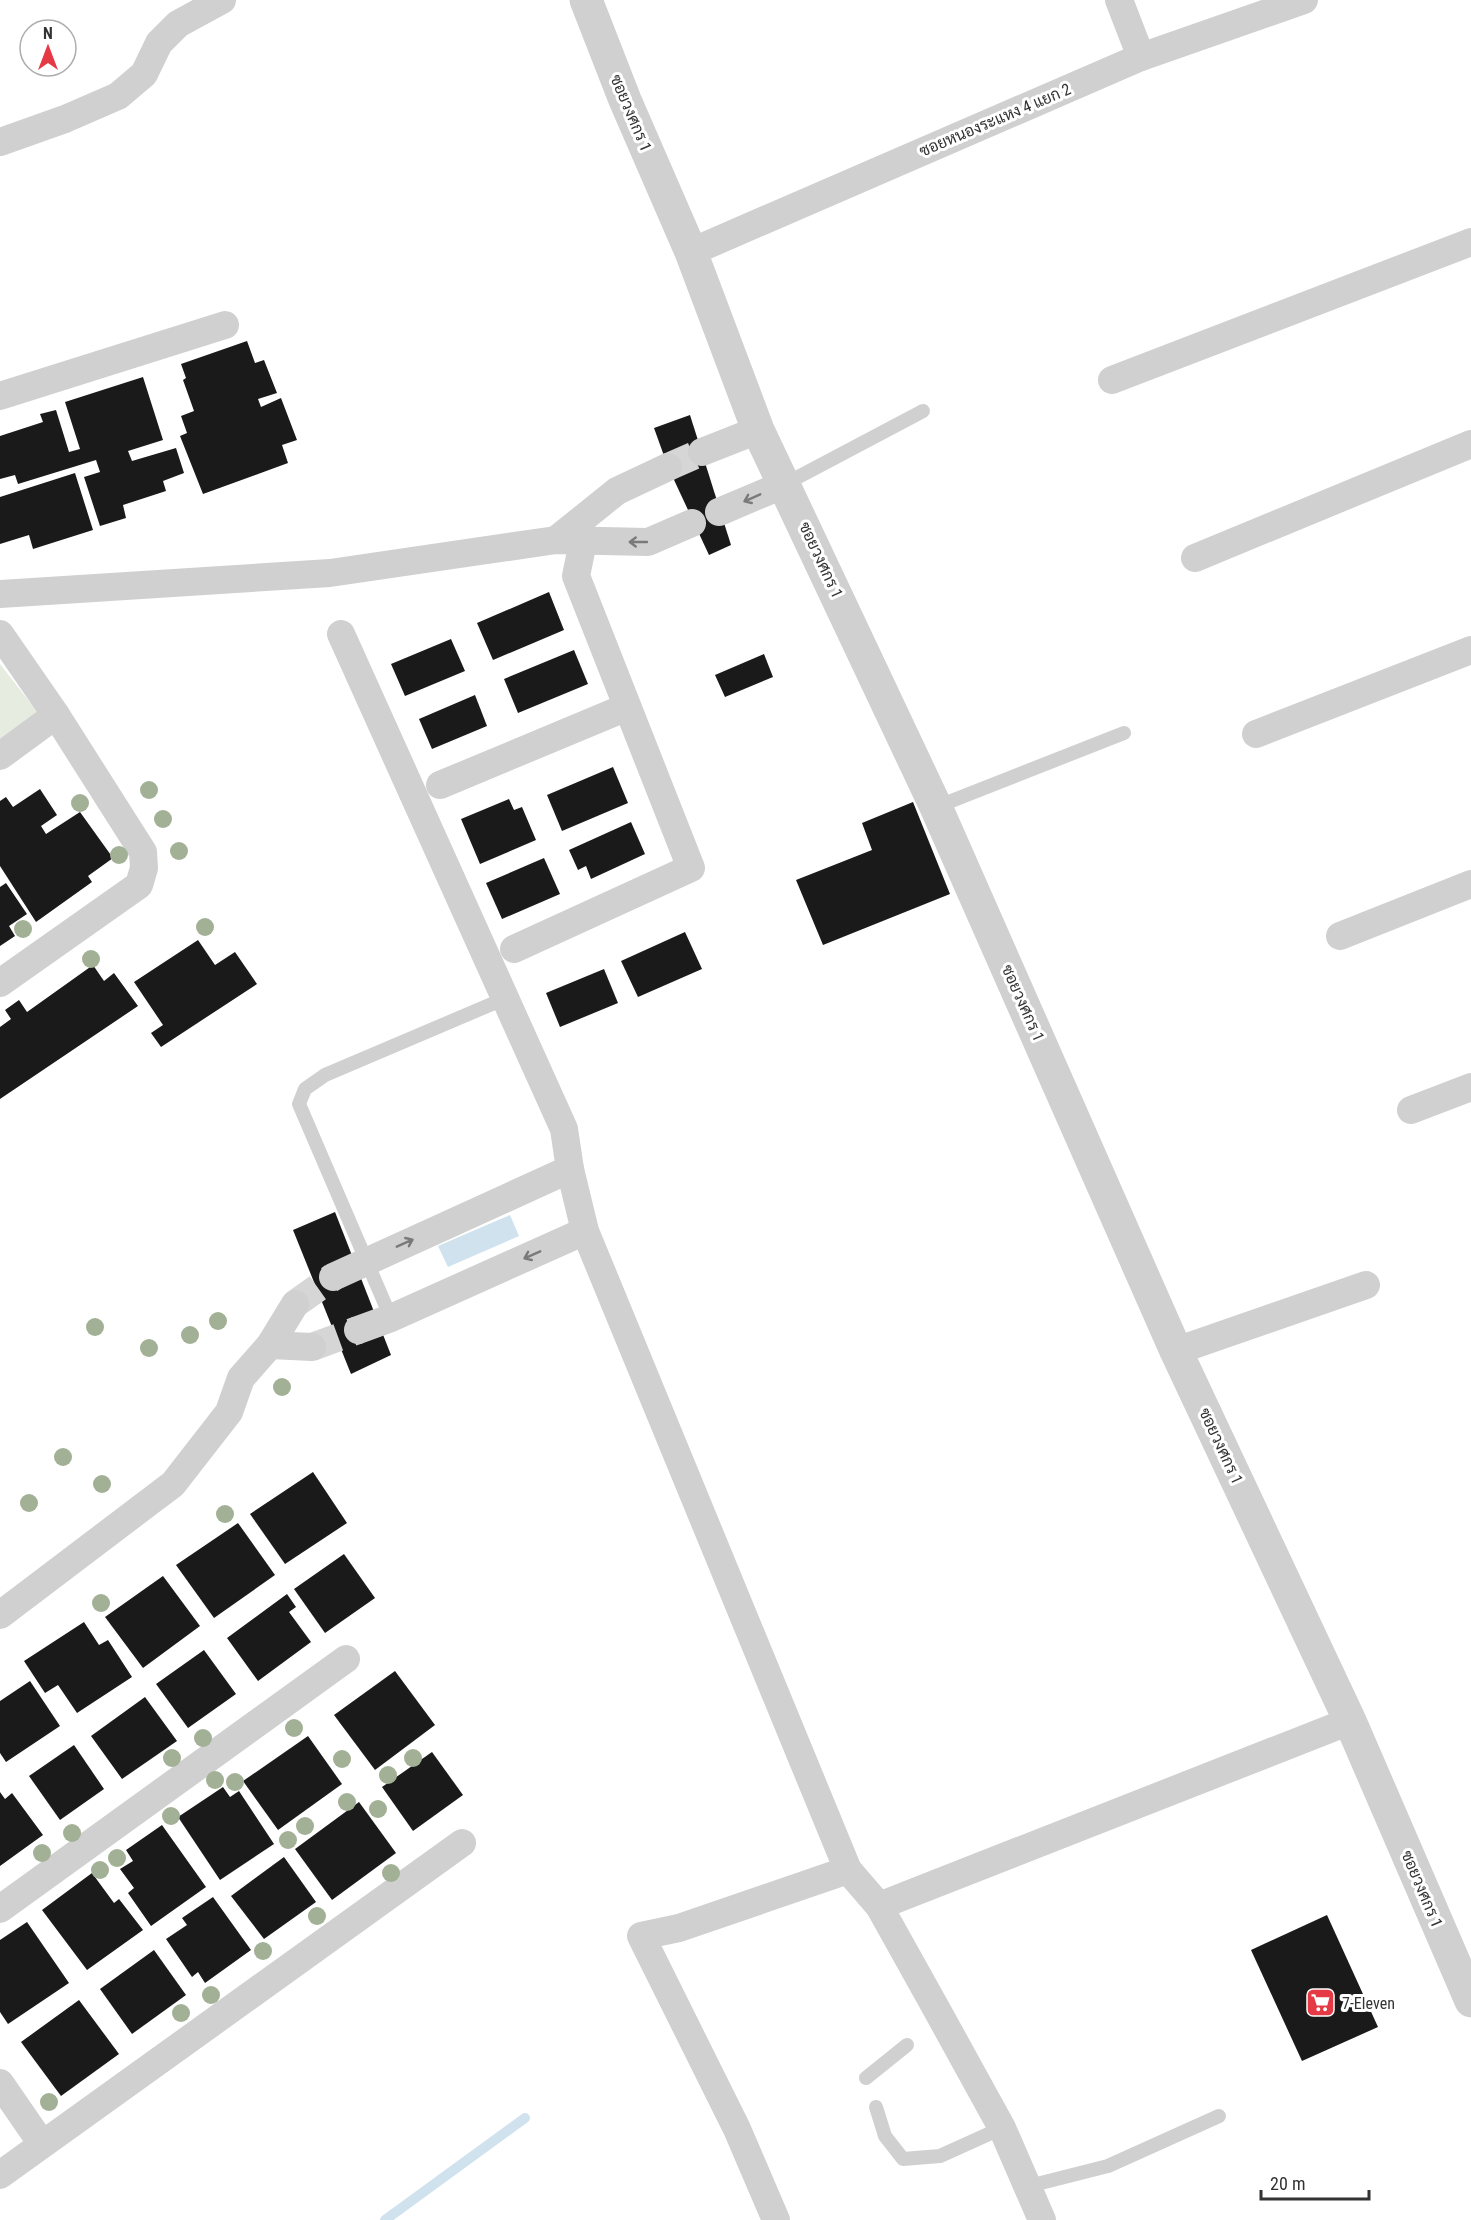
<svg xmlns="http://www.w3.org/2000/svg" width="1471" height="2220" viewBox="0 0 1471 2220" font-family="'Roboto Condensed',Sarabun,sans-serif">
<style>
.green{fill:#e6ecdf}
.water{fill:#cfe2ee}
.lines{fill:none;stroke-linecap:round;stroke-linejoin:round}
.stream{stroke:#cfe2ee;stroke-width:10}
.building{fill:#1a1a1a}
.minor-tunnel{stroke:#d6d6d6;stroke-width:28;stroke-dasharray:28 14;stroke-linecap:butt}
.service{stroke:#d0d0d0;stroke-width:14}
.minor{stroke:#d0d0d0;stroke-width:28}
.tertiary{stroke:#d0d0d0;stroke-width:33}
.tree{fill:#a2b095}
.oneway{stroke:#7a7a7a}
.labels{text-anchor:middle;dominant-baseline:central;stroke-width:6;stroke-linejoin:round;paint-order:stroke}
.street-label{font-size:16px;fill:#333;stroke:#fff}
.poi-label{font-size:16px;fill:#333;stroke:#fff;text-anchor:start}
</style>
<rect width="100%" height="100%" fill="#fff"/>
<path class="green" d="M0,664L39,714L0,739Z"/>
<path class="water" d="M510,1215L519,1236L448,1267L438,1246Z"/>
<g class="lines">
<path class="stream" d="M385,2220L525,2118"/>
</g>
<g class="building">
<path d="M247,341L255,363L264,360L277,393L258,399L261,407L281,398L297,440L282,445L288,463L203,494L180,436L187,433L181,416L194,411L183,380L186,378L181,364Z"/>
<path d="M143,377L163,440L128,451L132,461L176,448L184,473L163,481L166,491L123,505L126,518L100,526L84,477L100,472L96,460L18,484L15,475L0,479V436L43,422L40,414L56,410L69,452L80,449L65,402Z"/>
<path d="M690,415L731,545L709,555L668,467L654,428Z"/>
<path d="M75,473L93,530L33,549L29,535L0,544V497Z"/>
<path d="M549,592L564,630L493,660L477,623Z"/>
<path d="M451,639L465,671L405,696L391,664Z"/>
<path d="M574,650L588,684L518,713L504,679Z"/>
<path d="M764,654L773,677L725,697L715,675Z"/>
<path d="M475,695L487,726L432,749L419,719Z"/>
<path d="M613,767L628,803L562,831L547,795Z"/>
<path d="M40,789L57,815L41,826L46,834L80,812L113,858L88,876L92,882L36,922L0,866V801L6,797L13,807Z"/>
<path d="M509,799L514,810L522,807L536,840L480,864L461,819Z"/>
<path d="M913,802L950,894L823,945L796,880L872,850L862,823Z"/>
<path d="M631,822L645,854L591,879L586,866L578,870L569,850Z"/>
<path d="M544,858L560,894L502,919L486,883Z"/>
<path d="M6,883L27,914L9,926L15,936L0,946V887Z"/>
<path d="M685,932L702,969L638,997L621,961Z"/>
<path d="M198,940L215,965L235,952L257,984L161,1047L151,1033L163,1025L134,982Z"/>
<path d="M93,965L104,981L114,973L138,1006L0,1099V1027L11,1019L5,1010L19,1000L27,1012Z"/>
<path d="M604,969L618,1003L560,1027L546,993Z"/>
<path d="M335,1212L391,1355L351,1374L293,1230Z"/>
<path d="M313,1472L347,1523L285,1564L250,1514Z"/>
<path d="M238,1523L275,1575L214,1618L176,1565Z"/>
<path d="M344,1554L375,1598L325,1633L294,1589Z"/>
<path d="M163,1576L200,1626L143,1668L105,1617Z"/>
<path d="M287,1594L296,1607L289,1612L311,1642L258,1681L227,1638Z"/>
<path d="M84,1622L99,1645L108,1640L132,1677L77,1713L58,1685L45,1693L24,1661Z"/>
<path d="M204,1650L236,1694L188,1728L156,1684Z"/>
<path d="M395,1671L435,1725L375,1770L334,1715Z"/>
<path d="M30,1681L60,1726L6,1762L0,1753V1701Z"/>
<path d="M145,1697L177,1741L122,1779L91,1736Z"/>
<path d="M308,1736L342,1784L278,1830L243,1781Z"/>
<path d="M74,1745L104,1789L60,1820L29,1776Z"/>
<path d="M432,1752L463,1795L413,1831L382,1787Z"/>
<path d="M223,1787L230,1797L239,1791L274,1844L220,1880L178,1817Z"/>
<path d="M0,1792L5,1799L12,1793L43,1835L0,1866Z"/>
<path d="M359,1802L396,1853L332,1900L295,1849Z"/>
<path d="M162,1825L206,1887L151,1926L128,1893L134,1888L120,1869L133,1861L126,1850Z"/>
<path d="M284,1857L316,1902L264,1939L231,1896Z"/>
<path d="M92,1873L114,1903L119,1899L143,1930L87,1970L42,1910Z"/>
<path d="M213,1897L251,1950L205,1983L198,1972L192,1977L166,1939L187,1925L182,1918Z"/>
<path d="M1327,1915L1378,2027L1302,2061L1251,1950Z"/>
<path d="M27,1922L69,1983L8,2024L0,2012V1940Z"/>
<path d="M154,1950L186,1995L132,2034L100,1989Z"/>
<path d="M79,2000L119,2054L61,2096L21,2042Z"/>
</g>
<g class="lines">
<g class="minor-tunnel">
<path d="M668,467L702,452"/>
<path d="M295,1304L333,1277"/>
<path d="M312,1347L358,1330"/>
</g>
<g class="service">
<path d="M785,484L923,411"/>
<path d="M936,807L1124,733"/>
<path d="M391,1318L299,1104L305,1089L325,1075L506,998"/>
<path d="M866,2078L907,2045"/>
<path d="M876,2107L885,2136L903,2159L940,2156L1002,2128"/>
<path d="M1025,2187L1108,2166L1219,2116"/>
</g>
<g class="minor">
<path d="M1119,0L1141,57"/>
<path d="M0,142L65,119L118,96L144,74L159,43L178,24L222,0"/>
<path d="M691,252L1141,57L1304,0"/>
<path d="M1112,380L1471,242"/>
<path d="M0,396L225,325"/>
<path d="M702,452L758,430"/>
<path d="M719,512L785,484"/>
<path d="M556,540L617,491L668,467"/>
<path d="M1195,558L1471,444"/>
<path d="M0,594L330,573L556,540L648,542L692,523"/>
<path d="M0,634L56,715L0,756"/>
<path d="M341,634L564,1129L570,1169L585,1231L848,1870L879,1906L937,2010L1002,2128L1042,2220"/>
<path d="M1256,734L1471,650"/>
<path d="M440,785L627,707"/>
<path d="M1340,936L1471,884"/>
<path d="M514,949L691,868L576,576L583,542"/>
<path d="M0,983L139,885L144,868L143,852L56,715"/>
<path d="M1411,1110L1471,1087"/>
<path d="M333,1277L570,1169"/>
<path d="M295,1304L270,1345L312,1347"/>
<path d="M358,1330L391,1318L585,1231"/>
<path d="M1176,1351L1366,1285"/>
<path d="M0,1615L173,1484L229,1412L241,1378L270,1345"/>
<path d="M879,1906L1350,1721"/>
<path d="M0,1909L346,1659"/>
<path d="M0,2083L42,2144"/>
<path d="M0,2175L462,1843"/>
<path d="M776,2220L737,2129L641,1936L679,1928L848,1870"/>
</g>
<path class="tertiary" d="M586,0L625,100L691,252L758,430L936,807L1176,1351L1350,1721L1471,2001"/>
</g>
<g class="tree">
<circle cx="149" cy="790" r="9"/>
<circle cx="80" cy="803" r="9"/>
<circle cx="163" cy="819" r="9"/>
<circle cx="179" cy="851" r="9"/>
<circle cx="119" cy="855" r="9"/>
<circle cx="205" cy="927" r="9"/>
<circle cx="23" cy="929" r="9"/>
<circle cx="91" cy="959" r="9"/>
<circle cx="218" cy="1321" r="9"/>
<circle cx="95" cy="1327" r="9"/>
<circle cx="190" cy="1335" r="9"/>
<circle cx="149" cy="1348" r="9"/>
<circle cx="282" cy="1387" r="9"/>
<circle cx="63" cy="1457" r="9"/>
<circle cx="102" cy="1484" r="9"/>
<circle cx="29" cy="1503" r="9"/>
<circle cx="225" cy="1514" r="9"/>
<circle cx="101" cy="1603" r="9"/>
<circle cx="294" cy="1728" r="9"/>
<circle cx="203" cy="1738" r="9"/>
<circle cx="172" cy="1758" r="9"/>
<circle cx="413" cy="1758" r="9"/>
<circle cx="342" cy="1759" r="9"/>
<circle cx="388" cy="1775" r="9"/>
<circle cx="215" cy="1780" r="9"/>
<circle cx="235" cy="1782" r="9"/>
<circle cx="347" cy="1802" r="9"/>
<circle cx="378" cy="1809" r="9"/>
<circle cx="171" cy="1816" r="9"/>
<circle cx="305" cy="1826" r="9"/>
<circle cx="72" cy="1833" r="9"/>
<circle cx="288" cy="1840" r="9"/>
<circle cx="42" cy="1853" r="9"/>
<circle cx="117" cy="1858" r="9"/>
<circle cx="100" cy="1870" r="9"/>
<circle cx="391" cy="1873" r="9"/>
<circle cx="317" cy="1916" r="9"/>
<circle cx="263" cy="1951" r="9"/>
<circle cx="211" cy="1995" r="9"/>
<circle cx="181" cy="2013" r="9"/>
<circle cx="49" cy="2102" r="9"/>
</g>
<defs><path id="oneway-shaft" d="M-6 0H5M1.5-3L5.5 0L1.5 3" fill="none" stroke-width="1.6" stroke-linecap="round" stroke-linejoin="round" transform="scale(1.5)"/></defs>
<g class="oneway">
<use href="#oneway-shaft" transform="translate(752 498) rotate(156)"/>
<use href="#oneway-shaft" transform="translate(638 542) rotate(180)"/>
<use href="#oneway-shaft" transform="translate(405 1243) rotate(-24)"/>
<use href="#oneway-shaft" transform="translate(532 1255) rotate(156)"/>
</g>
<defs>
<symbol id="supermarket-square" viewBox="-11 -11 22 22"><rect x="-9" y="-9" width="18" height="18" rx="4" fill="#e63946" stroke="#fff"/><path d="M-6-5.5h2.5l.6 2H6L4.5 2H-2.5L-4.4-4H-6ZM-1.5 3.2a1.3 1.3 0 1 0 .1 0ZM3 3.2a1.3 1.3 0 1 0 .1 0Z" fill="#fff"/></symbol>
</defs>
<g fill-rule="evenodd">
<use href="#supermarket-square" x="1304" y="1986" width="33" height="33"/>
</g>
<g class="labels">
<g class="street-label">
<text transform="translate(631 113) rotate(67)">ซอยวงศกร 1</text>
<text transform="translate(995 120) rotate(-23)">ซอยหนองระแหง 4 แยก 2</text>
<text transform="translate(821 560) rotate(65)">ซอยวงศกร 1</text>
<text transform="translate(1023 1003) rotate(66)">ซอยวงศกร 1</text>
<text transform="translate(1221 1446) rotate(65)">ซอยวงศกร 1</text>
<text transform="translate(1422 1889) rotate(67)">ซอยวงศกร 1</text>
</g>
<g class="poi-label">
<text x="1342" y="2003">7-Eleven</text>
</g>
</g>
<g transform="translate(48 48)"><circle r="28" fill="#ffffff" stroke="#adadad" stroke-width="1.5"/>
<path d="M0-4.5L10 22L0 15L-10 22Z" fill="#e63946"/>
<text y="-9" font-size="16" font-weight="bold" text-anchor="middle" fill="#333333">N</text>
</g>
<path d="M1261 2190v9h108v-9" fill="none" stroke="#333333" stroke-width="3"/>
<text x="1270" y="2190" font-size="18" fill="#333333" stroke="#ffffff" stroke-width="4.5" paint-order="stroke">20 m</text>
</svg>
